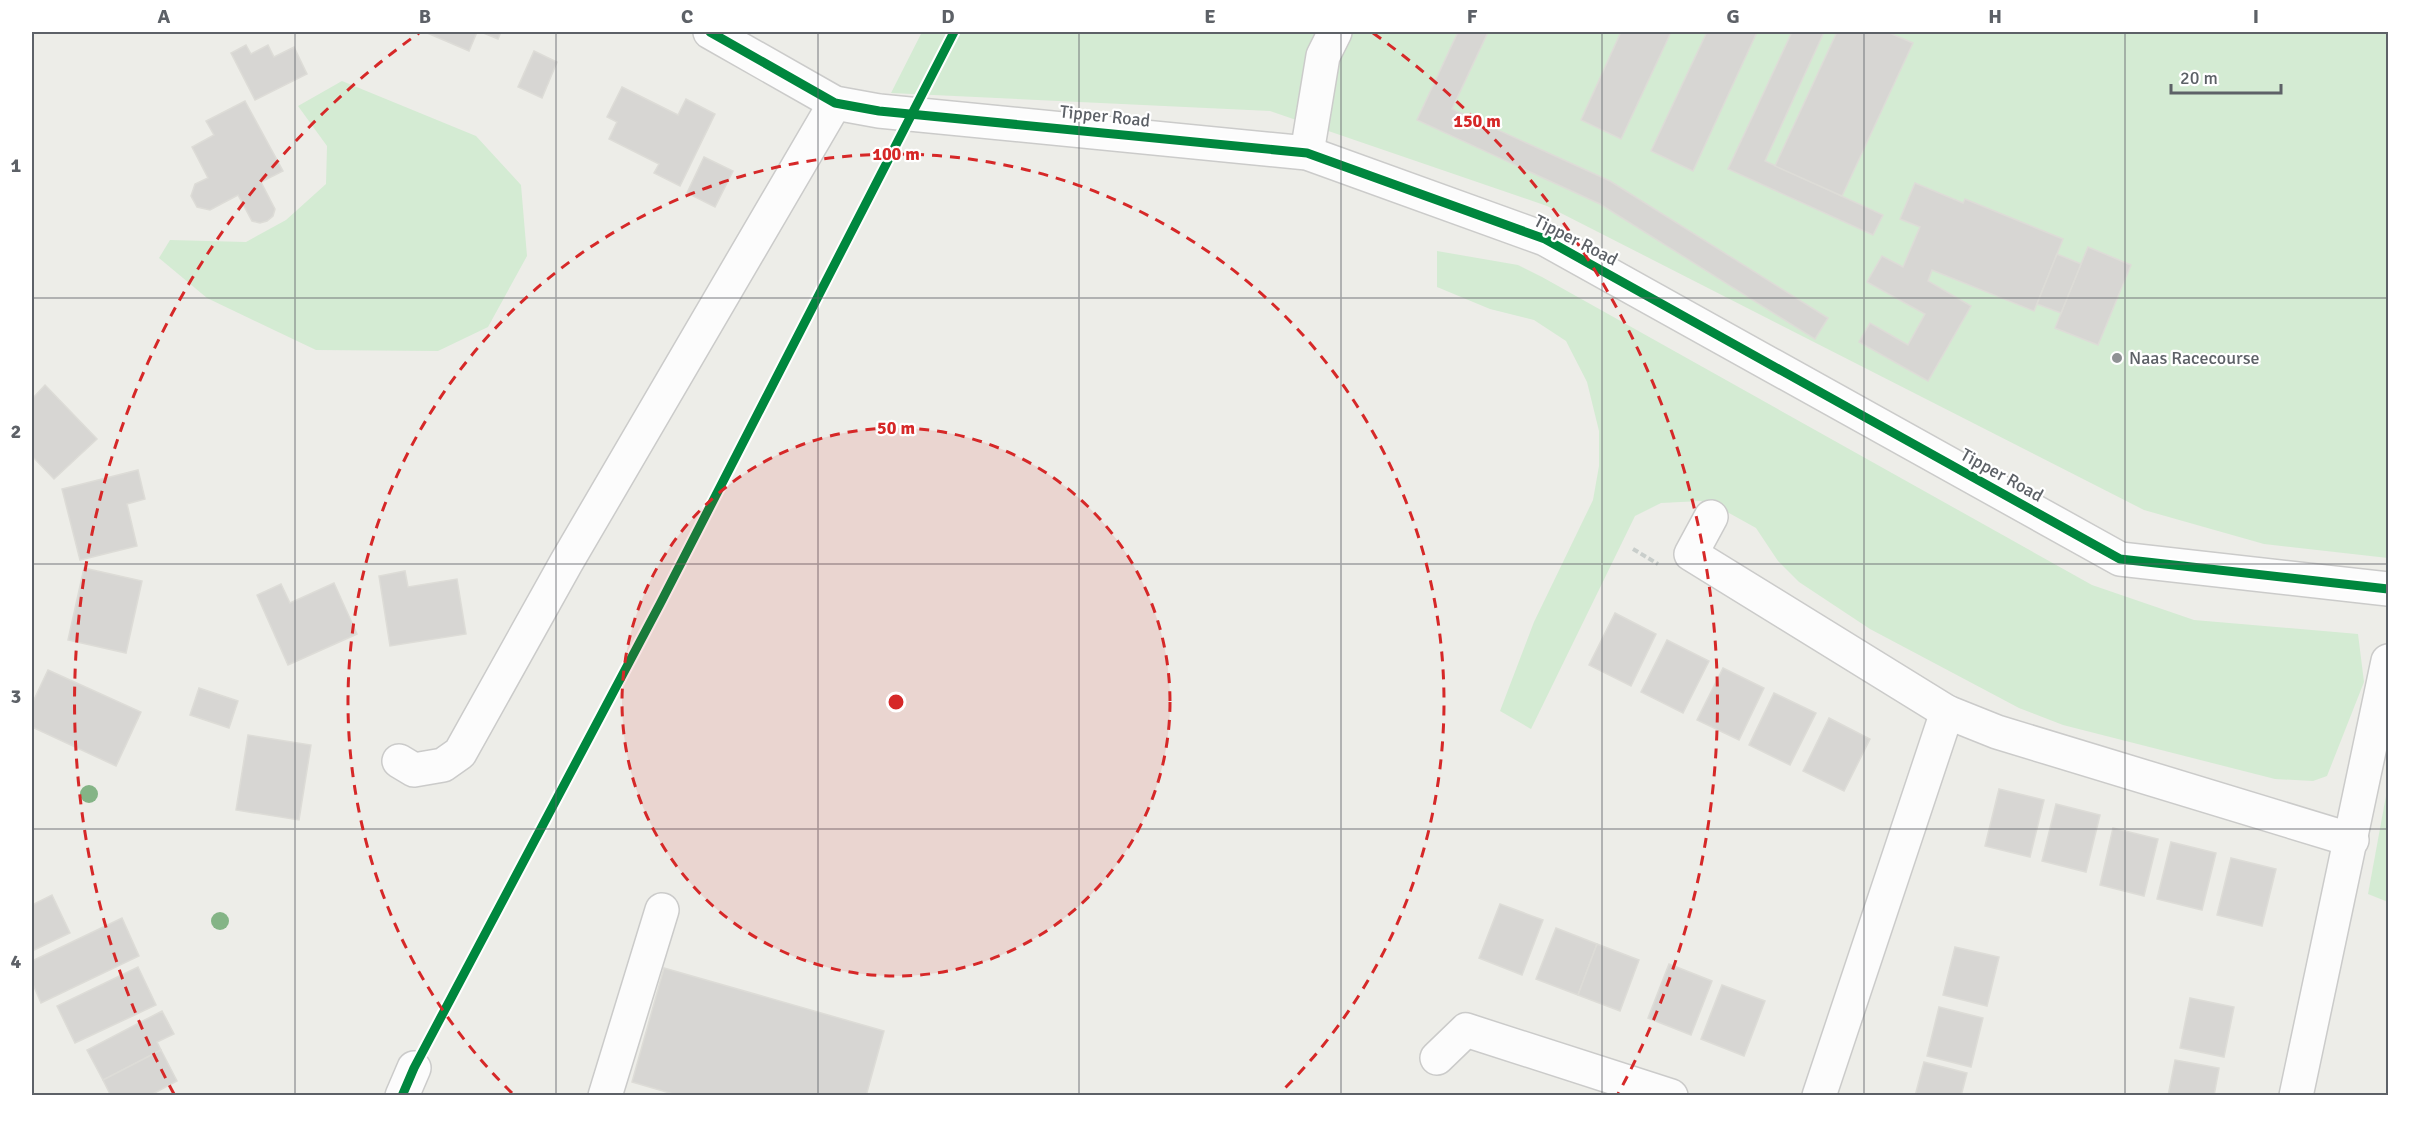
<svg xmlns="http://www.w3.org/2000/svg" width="2420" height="1127" viewBox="0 0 2420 1127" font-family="Signika,sans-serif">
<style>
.green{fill:#d4ebd3}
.building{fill:#d7d6d3;stroke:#dddcd7;stroke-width:1.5}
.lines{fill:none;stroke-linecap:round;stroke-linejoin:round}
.minor-casing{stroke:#cbcbca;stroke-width:36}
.path{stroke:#c9cecb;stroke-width:4;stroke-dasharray:6 3;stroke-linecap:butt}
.minor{stroke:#fcfcfc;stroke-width:33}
.cycleway-casing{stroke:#fff;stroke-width:13}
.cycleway{stroke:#00873e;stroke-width:9}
.tree{fill:#84b486}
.grid{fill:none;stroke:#5d6167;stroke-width:1.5;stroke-opacity:0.55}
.ring{fill:none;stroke:#d62828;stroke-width:3;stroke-dasharray:10 8}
.poi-dot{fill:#8f9294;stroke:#fff;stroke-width:2}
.labels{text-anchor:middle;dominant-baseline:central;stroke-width:4.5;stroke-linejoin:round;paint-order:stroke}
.street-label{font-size:18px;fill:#5d6167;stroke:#fff}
.poi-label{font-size:18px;fill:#5d6167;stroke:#fff;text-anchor:start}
.centre{fill:#d62828;stroke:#fff;stroke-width:3}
.ring-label{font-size:18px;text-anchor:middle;font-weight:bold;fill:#d62828;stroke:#fff;stroke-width:4.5;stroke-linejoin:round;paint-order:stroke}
.neatline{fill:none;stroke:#5d6167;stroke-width:2}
.grid-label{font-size:20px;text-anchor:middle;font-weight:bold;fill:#5d6167}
</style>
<rect width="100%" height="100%" fill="#edede8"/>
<g class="green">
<path d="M922,32H2388V558L2264,544L2144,510L1547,206L1270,111L891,93Z"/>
<path d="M342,81L476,136L521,185L527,256L488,327L438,351L316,350L207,298L159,258L170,240L246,242L286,220L326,184L327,146L298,106Z"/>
<path d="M1437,251L1518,265L1542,277L2092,585L2194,620L2358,634L2364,682L2327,776L2313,781L2275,779L2063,725L2019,708L1870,629L1799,582L1778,561L1756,528L1729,513L1701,501L1661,503L1635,516L1531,729L1500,711L1534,622L1593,500L1599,466V431L1587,382L1566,341L1534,320L1490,309L1437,287Z"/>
<path d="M2388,785V902L2368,894Z"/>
</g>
<g class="building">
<path d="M425,32H477L469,51Z"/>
<path d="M481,32H501L498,39Z"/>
<path d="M1458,32H1488L1452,109L1610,181L1828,318L1815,339L1600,204L1417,120Z"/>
<path d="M1621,32H1671L1621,139L1581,120Z"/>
<path d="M1707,32H1757L1693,171L1651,151Z"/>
<path d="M1792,32H1824L1765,161L1883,215L1873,235L1728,169Z"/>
<path d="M1837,32H1887L1913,43L1842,196L1775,166Z"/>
<path d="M246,45L251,54L268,45L274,57L294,47L307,74L255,100L231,53Z"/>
<path d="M534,51L557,62L542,98L518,87Z"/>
<path d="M622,87L678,115L686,99L715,114L680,186L654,173L659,164L609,139L617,122L607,117Z"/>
<path d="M245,101L283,171L261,182L275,209L273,216L267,221L260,223L252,221L238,195L210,210L197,207L191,196L195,184L208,178L192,147L214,135L206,121Z"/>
<path d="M704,157L733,171L715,207L687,193Z"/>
<path d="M1915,183L1963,203L1965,199L2063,239L2034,311L1932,270L1928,281L1971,306L1928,381L1859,342L1870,323L1908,345L1925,314L1867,282L1882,256L1903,267L1920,227L1900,219Z"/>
<path d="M2088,247L2131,265L2098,345L2055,328Z"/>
<path d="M2057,254L2081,264L2061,313L2037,304Z"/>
<path d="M45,385L97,439L54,479L32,456V399Z"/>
<path d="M138,470L145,499L127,504L137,546L80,560L62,489Z"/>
<path d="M84,568L142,581L126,653L68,640Z"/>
<path d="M405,571L408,587L457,579L466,634L390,646L379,576Z"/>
<path d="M334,583L357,634L288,665L257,595L281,584L290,603Z"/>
<path d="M1615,613L1656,634L1631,686L1589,665Z"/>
<path d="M1667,640L1709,661L1683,713L1641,692Z"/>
<path d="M1723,668L1764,688L1739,740L1697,720Z"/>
<path d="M48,670L141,712L116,766L32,727V704Z"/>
<path d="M199,688L238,701L229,728L190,715Z"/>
<path d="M1774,693L1816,713L1790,765L1749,745Z"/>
<path d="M1829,718L1870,739L1844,791L1803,771Z"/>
<path d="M248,735L311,745L299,820L236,810Z"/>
<path d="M1999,789L2044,800L2030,857L1985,846Z"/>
<path d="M2056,804L2100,815L2086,872L2042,861Z"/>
<path d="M2113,828L2158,839L2144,896L2100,885Z"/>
<path d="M2171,842L2216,853L2202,910L2157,899Z"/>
<path d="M2231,858L2276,869L2262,926L2217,915Z"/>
<path d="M52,895L70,933L32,951V905Z"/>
<path d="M1500,904L1543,920L1522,975L1479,958Z"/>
<path d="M122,918L139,956L41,1003L32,982V961Z"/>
<path d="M1556,928L1597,944L1578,995L1536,979Z"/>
<path d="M1597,944L1639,960L1620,1011L1578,995Z"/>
<path d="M1955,947L1999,957L1987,1006L1943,995Z"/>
<path d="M1669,964L1712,981L1691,1035L1648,1018Z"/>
<path d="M138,967L156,1005L75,1043L57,1006Z"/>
<path d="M664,968L884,1031L866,1096H680L632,1082Z"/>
<path d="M1722,985L1765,1001L1744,1056L1701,1039Z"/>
<path d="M2190,998L2234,1007L2224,1057L2180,1048Z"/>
<path d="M1939,1007L1983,1018L1971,1067L1927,1056Z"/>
<path d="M162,1011L174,1034L157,1042L161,1050L103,1080L87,1050Z"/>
<path d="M161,1050L177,1081L149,1096H111L103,1080Z"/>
<path d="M2175,1060L2219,1068L2214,1096H2168Z"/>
<path d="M1924,1062L1967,1073L1961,1096H1915Z"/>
</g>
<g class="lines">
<defs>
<g id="minor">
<path d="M710,32L835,103L879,111L1307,153L1545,239L2120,559L2388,589"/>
<path d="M1307,153L1323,56L1335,32"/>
<path d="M1711,517L1691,554L1947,712L1997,732L2352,840"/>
<path d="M399,761L414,770L443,765L460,753L566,563L835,103"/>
<path d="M1437,1058L1466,1030L1671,1096"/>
<path d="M402,1096L414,1068"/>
<path d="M605,1096L662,910"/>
<path d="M1819,1096L1947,712"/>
<path d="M2296,1096L2388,661"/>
</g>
</defs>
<use href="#minor" class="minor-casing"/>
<path class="path" d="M1633,549L1658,564"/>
<use href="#minor" class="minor"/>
<defs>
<g id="cycleway">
<path d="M710,32L835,103L879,111L1307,153L1545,239L2120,559L2388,589"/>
<path d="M402,1096L414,1068L660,604L954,32"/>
</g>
</defs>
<use href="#cycleway" class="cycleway-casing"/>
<use href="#cycleway" class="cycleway"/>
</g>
<g class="tree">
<circle cx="89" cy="794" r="9"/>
<circle cx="220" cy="921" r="9"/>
</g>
<path class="grid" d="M295,32V1096M556,32V1096M818,32V1096M1079,32V1096M1341,32V1096M1602,32V1096M1864,32V1096M2125,32V1096M32,298H2388M32,564H2388M32,829H2388"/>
<circle cx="896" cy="702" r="274" fill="#d62828" fill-opacity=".12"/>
<g class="ring">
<circle cx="896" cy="702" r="274"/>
<path d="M512 1093A548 548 0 1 1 1280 1093"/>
<path d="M174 1094A822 822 0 0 1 419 33M1373 33A822 822 0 0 1 1618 1094"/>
</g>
<circle class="poi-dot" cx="2117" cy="358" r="6"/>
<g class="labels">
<g class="street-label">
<text transform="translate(1105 116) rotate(6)">Tipper Road</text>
<text transform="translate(1576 240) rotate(27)">Tipper Road</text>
<text transform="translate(2002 475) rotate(29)">Tipper Road</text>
</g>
<g class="poi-label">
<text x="2129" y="358">Naas Racecourse</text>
</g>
</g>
<circle cx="896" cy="702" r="9" class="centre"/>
<g class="ring-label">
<text x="1477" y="127">150 m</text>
<text x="896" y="160">100 m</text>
<text x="896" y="434">50 m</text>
</g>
<rect width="2420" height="1127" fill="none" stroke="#ffffff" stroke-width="66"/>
<path d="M2171 84v9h110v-9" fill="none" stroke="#5d6167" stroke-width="3"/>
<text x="2180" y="84" font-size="18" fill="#5d6167" stroke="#ffffff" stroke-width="4.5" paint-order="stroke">20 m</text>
<rect x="33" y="33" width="2354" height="1061" class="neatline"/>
<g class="grid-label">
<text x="164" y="23">A</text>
<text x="425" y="23">B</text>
<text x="687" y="23">C</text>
<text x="948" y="23">D</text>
<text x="1210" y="23">E</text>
<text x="1472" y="23">F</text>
<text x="1733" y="23">G</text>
<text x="1995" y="23">H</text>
<text x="2256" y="23">I</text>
<text x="16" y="172">1</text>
<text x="16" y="438">2</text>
<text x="16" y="703">3</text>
<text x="16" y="968">4</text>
</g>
</svg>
